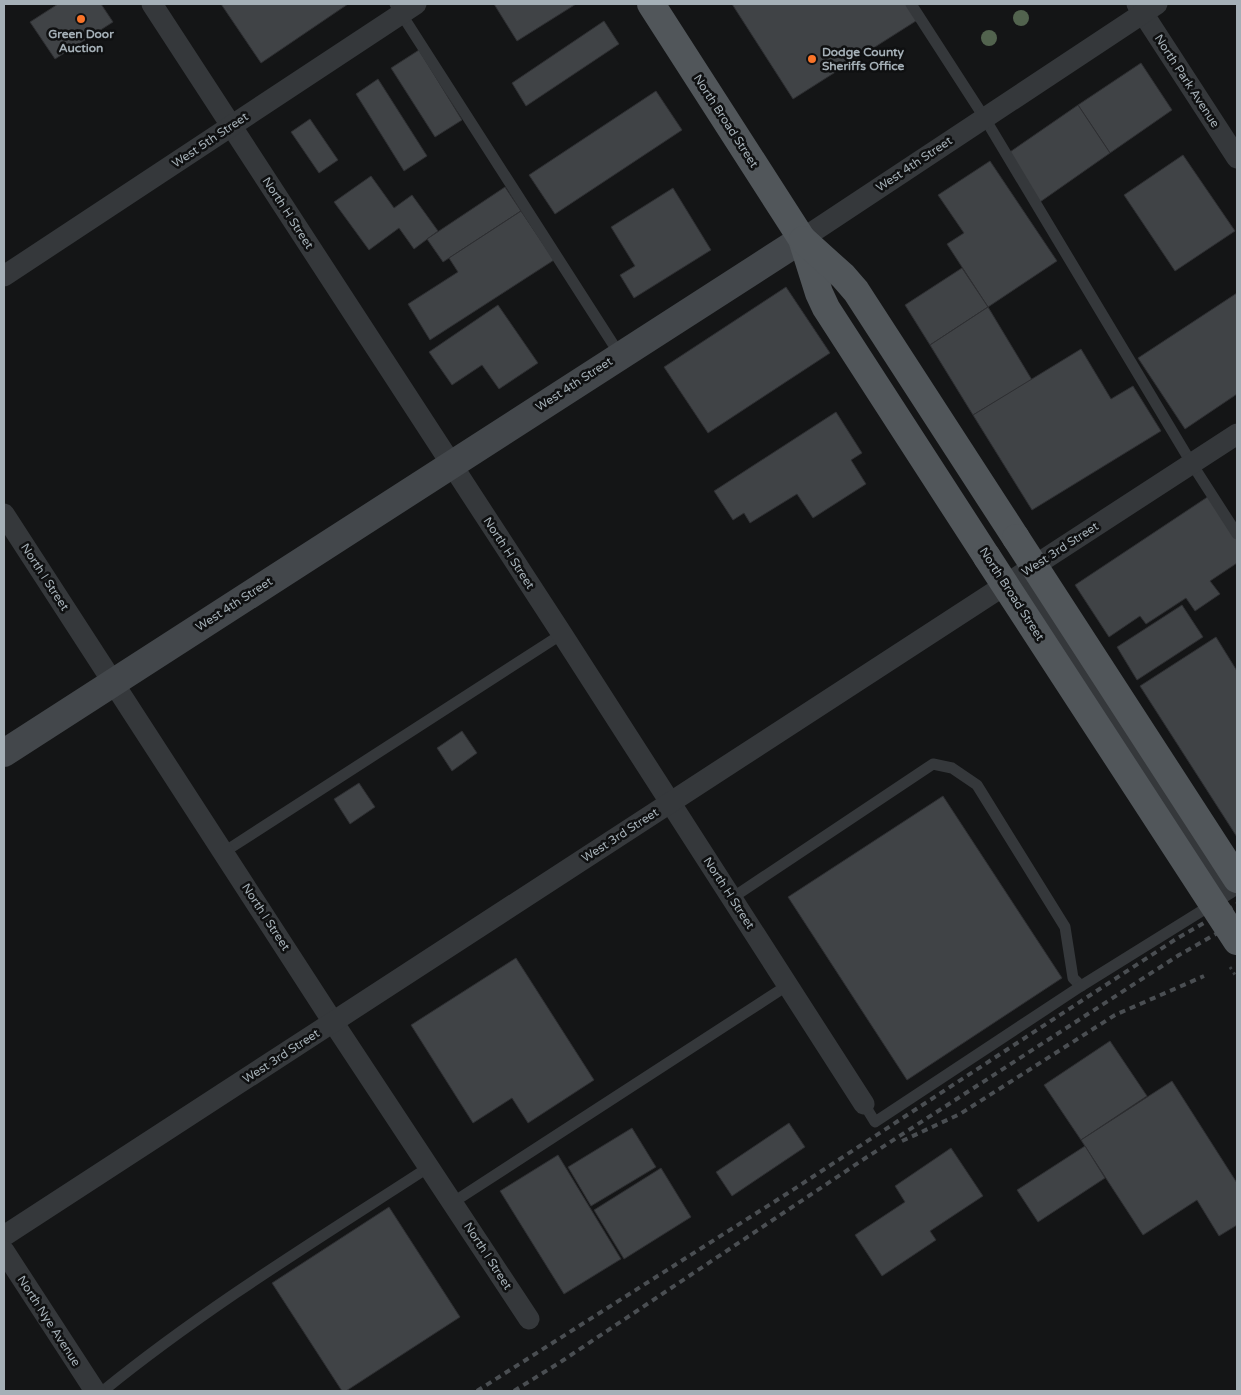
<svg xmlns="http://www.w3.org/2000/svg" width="1241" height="1395" viewBox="0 0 1241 1395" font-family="'Varela Round',sans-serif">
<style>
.building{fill:#404346;stroke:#2e2f32}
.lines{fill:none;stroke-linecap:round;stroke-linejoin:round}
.lane{stroke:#35383b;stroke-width:11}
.street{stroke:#35383b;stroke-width:21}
.secondary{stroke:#43474b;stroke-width:28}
.primary{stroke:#51565a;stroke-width:28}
.rail{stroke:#4a4e52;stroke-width:4;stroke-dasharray:6 5;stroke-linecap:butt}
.path-bridge{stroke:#3b3f42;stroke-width:3;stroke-dasharray:2.5 4;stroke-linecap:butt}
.primary-bridge{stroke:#51565a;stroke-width:28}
.tree{fill:#52634e}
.poi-dot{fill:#f97429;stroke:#0f1011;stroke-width:2}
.labels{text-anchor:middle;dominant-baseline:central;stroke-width:5;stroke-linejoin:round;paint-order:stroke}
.poi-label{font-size:12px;font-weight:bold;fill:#a5b0b7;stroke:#0f1011}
.street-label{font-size:12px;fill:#a5b0b7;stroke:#0f1011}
</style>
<rect width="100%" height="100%" fill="#141516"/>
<g class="building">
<path d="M58,4H101L113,22L55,59L30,22Z"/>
<path d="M221,4H348L261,63Z"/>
<path d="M494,4H576L517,41Z"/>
<path d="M732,4H909L919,19L793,99Z"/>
<path d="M604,21L619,44L526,106L512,83Z"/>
<path d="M419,50L462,120L435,137L391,68Z"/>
<path d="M1141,63L1172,110L1110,153L1078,105Z"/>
<path d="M378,79L427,156L404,171L356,94Z"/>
<path d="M656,91L682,130L555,214L529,175Z"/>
<path d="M1078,105L1110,153L1040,202L1007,154Z"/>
<path d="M310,119L338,160L319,173L291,132Z"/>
<path d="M1183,155L1235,231L1175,271L1124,195Z"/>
<path d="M990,161L1057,261L988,307L947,244L964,233L938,195Z"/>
<path d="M371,176L394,208L412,195L438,231L414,249L399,228L369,250L334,202Z"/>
<path d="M505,187L521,211L443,262L427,239Z"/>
<path d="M673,188L711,250L634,298L620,275L635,266L611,227Z"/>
<path d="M521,211L554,260L430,340L408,304L458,272L449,258Z"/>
<path d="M962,268L988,307L930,345L905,305Z"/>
<path d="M786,287L830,353L708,433L664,367Z"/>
<path d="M1237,293V394L1185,429L1138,358Z"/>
<path d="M498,305L538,363L499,389L482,365L452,385L429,352Z"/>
<path d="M988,307L1032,380L973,415L930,345Z"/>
<path d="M1081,349L1111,399L1133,386L1161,431L1032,510L973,415Z"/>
<path d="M836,412L862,453L851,460L866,484L813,518L797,494L750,523L744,513L733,520L714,491Z"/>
<path d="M1209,496L1237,538V563L1210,581L1220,594L1195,611L1186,598L1146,624L1140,616L1109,637L1075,585Z"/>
<path d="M1182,605L1203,637L1137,680L1117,647Z"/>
<path d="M1216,637L1237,671V837L1140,686Z"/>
<path d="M462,731L477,753L452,771L437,748Z"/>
<path d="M359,783L375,807L350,824L334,799Z"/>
<path d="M943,796L1062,978L907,1080L788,897Z"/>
<path d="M516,958L594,1080L528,1123L512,1098L473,1123L411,1025Z"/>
<path d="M1110,1041L1147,1096L1081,1140L1044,1085Z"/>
<path d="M1172,1081L1237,1183V1225L1219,1236L1197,1200L1143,1235L1081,1140Z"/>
<path d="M789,1123L805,1147L732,1196L716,1172Z"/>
<path d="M632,1128L656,1167L591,1206L568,1167Z"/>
<path d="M1085,1146L1105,1178L1038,1222L1017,1190Z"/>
<path d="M951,1148L983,1196L930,1231L936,1240L882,1276L855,1235L905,1202L895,1186Z"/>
<path d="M558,1155L621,1259L564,1294L500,1191Z"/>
<path d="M661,1168L691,1217L624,1259L594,1210Z"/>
<path d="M389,1207L460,1317L346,1391H342L272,1283Z"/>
</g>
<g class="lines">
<g class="lane">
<path d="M395,4L620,355"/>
<path d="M911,4L984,117L1192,464L1237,534"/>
<path d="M1019,575L1228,894"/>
<path d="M224,852L562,634"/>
<path d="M732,898L933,764L952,768L977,785L1065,927L1073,978L1081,986"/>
<path d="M864,1104L875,1122L1081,986L1237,889"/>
<path d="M452,1203L788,985"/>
<path d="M103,1391C205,1308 318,1239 429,1167"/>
</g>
<g class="street">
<path d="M152,4L562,634L864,1104"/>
<path d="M1137,4L1237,158"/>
<path d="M802,239L1157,4"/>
<path d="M4,276L416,4"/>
<path d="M4,514L333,1022L529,1319"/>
<path d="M4,1236L1237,434"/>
<path d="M4,1251L95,1391"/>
</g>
<path class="secondary" d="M4,753L802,239"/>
<g class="primary">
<path d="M651,4L802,239L819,293L826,308L987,557"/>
<path d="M803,240L843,276L856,291L1016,538"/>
</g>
<g class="rail">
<path d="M902,1141L960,1114L1115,1015L1204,976"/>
<path d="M477,1391L788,1193L1176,939L1237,904"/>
<path d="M514,1391L562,1361L864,1159L1179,955L1237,922"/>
</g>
<path class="path-bridge" d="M1230,967L1237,978"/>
<g class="primary-bridge">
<path d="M1016,538L1237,879"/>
<path d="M987,557L1237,941"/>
</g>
</g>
<g class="tree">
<circle cx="1021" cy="18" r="8"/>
<circle cx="989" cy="38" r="8"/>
</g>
<g class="poi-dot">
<circle cx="81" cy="19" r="5"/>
<circle cx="812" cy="59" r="5"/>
</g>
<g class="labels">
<g class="poi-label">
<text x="81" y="34">Green Door<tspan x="81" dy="14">Auction</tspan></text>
<text x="822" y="52" text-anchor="start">Dodge County<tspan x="822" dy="14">Sheriffs Office</tspan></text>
</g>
<g class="street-label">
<text transform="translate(1187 81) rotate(57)">North Park Avenue</text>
<text transform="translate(726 121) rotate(57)">North Broad Street</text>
<text transform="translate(210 140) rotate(-34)">West 5th Street</text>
<text transform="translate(914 164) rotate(-34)">West 4th Street</text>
<text transform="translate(288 213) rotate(57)">North H Street</text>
<text transform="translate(574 384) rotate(-33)">West 4th Street</text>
<text transform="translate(1060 549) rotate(-33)">West 3rd Street</text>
<text transform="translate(509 553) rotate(57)">North H Street</text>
<text transform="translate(45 577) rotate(57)">North I Street</text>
<text transform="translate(1012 594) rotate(57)">North Broad Street</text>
<text transform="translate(234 604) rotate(-33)">West 4th Street</text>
<text transform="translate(620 835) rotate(-33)">West 3rd Street</text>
<text transform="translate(729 893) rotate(57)">North H Street</text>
<text transform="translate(266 917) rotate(57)">North I Street</text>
<text transform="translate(281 1056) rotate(-33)">West 3rd Street</text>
<text transform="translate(488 1256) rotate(57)">North I Street</text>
<text transform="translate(49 1321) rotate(57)">North Nye Avenue</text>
</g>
</g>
<rect width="1241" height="1395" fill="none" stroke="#a5b0b7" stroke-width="10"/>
</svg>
